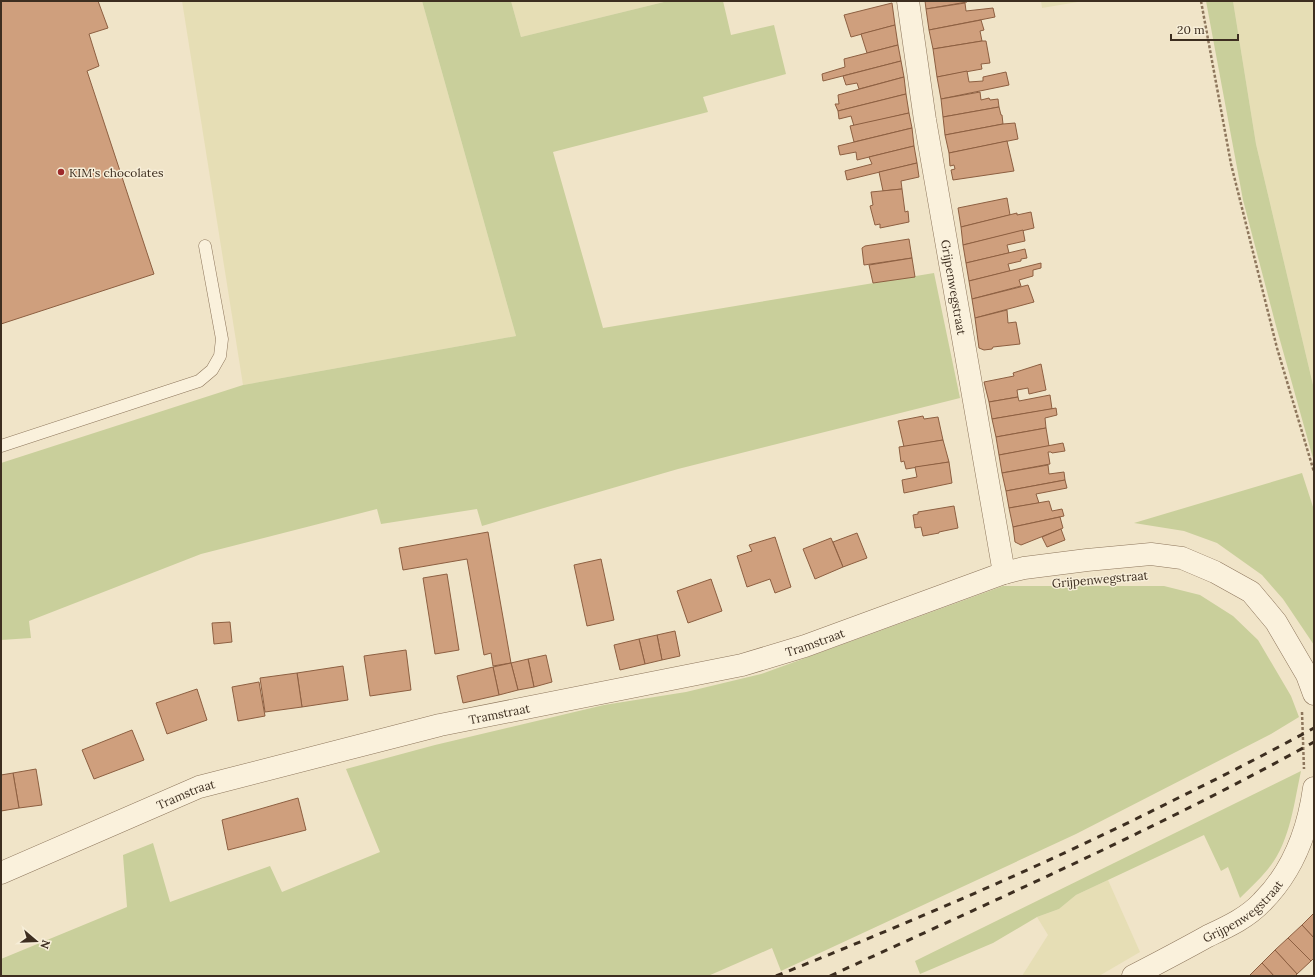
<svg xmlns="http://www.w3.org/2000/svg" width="1315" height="977" viewBox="0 0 1315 977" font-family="Lora,serif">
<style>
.farmland{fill:#e6deb5}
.green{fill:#c9cf9b}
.building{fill:#cf9f7d;stroke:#8d5f41}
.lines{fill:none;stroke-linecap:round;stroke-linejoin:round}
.service-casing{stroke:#8d765c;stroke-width:13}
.minor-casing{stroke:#8d765c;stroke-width:23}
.path{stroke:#8d765c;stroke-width:2.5;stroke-dasharray:3 2;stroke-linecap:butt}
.service{stroke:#faf1dc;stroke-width:12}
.minor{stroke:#faf1dc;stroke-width:22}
.rail{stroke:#3d2e20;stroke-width:3;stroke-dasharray:7 7;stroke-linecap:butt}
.poi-dot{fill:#9e2a2b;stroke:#f7eed8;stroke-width:1.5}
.labels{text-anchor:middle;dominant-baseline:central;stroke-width:3;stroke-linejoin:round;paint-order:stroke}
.poi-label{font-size:12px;fill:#3d2e20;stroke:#f7eed8;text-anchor:start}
.street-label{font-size:12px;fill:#3d2e20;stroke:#f7eed8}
</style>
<rect width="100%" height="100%" fill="#f0e4c8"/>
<g class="farmland">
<path d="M182,1H422L516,336L243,385Z"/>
<path d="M511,1H668L521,37Z"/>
<path d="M1041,1H1084L1042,8Z"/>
<path d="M1233,1H1314V389L1256,144Z"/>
<path d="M1108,880L1140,952L1099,976H1022L1048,935L1037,917L1059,909L1076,895Z"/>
</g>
<g class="green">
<path d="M422,1H511L521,37L668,1H723L731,35L774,25L786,74L703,97L708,112L553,152L603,328L934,273L960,398L678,469L482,526L477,509L381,524L377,509L201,554L29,621L31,638L1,640V463L243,385L516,336Z"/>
<path d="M1206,1H1233L1256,144L1314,389V462L1276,326L1243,200Z"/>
<path d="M1302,473L1314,510V645L1283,599L1262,575L1217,543L1184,531L1134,523Z"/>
<path d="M1003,586H1164L1200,595L1233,616L1258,640L1291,696L1299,717L1271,734L1076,834L781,971L772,948L708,976H1V959L127,907L123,855L153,843L170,902L270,866L282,892L380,852L346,769L435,745L604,705L686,692L761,674Z"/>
<path d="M1301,771C1294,803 1290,843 1268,869C1259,880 1249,889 1240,898L1228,867L1221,871L1204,835L1076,895L1059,909L1037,917L993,943L920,974L915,961Z"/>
</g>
<g class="building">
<path d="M1,1H98L108,28L89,34L99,66L87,71L154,274L1,324Z"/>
<path d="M925,1H967V2L926,9Z"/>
<path d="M892,3L895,25L851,37L844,15Z"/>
<path d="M965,3L966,11L993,8L995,17L929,30L926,9Z"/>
<path d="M981,20L984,30L980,31L982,41L933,49L929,30Z"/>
<path d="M895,25L898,45L867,53L861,34Z"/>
<path d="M982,41H986L990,63L981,64L982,69L937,77L933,49Z"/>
<path d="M898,45L901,61L823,81L822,74L845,67L844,59Z"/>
<path d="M901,61L904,77L859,89L857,83L846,85L843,76Z"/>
<path d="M967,71L969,82L983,81V77L1006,72L1009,85L941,99L937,77Z"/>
<path d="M904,77L906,94L838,111L835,104H839L838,95Z"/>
<path d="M980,92L981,100L989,98L990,100L998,99L999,107L943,117L941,99Z"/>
<path d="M906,94L909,113L854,126L851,116L839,119L838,111Z"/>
<path d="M999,107L1001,115H1002L1003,124L945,135L943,117Z"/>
<path d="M909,113L912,128L854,142L850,126Z"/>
<path d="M1015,123L1018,139L949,153L945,135L1003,124Z"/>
<path d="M912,128L914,146L857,160L856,152L840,155L838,146Z"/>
<path d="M1007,141L1014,171L953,180L951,170L955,169L954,165L950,166L949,153Z"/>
<path d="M914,146L917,163L847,180L845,171L872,164L869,157Z"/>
<path d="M917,163L919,177L901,181L902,189L883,191L879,172Z"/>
<path d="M902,189L905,212L908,211L909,222L880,228V224L875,225L870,206L873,205L871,192Z"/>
<path d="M1007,198L1010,215L961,227L958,208Z"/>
<path d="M1031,212L1034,228L963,245L961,227L1017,213V215Z"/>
<path d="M1023,230L1025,241L1007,245L1009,253L966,263L963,245Z"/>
<path d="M909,239L912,258L864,265L862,248L865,246Z"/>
<path d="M1025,249L1027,258L1021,259V261L1008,264L1010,271L969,281L966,263Z"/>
<path d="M912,258L915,277L873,283L869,265Z"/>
<path d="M1041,263V268L1033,270V276L1019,280L1021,286L972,299L969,281Z"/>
<path d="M1028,285L1034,302L975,318L972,299Z"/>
<path d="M1007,310L1008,323L1016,322L1020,344L993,347L992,349L984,350L979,348L975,318Z"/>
<path d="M1041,364L1046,390L1029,394L1028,388L1017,390L1018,397L989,402L984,382L1014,376L1013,373Z"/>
<path d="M1050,395L1052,409L992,419L989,402L1018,397L1019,401Z"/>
<path d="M1056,408L1057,415L1045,418L1046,428L996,437L992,419Z"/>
<path d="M923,416L924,419L938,417L943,440L904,447L898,421Z"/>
<path d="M1046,428L1049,446L999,455L996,437Z"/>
<path d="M943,440L949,462L906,469L904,461L901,462L899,447Z"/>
<path d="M1063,443L1065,451L1052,453L1051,452H1048L1050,464L1002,473L999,455Z"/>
<path d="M949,462L952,483L904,493L902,480L917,477L915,467Z"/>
<path d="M1048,465L1049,474L1064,472L1065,480L1006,491L1002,473Z"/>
<path d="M1065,480L1067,488L1036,494L1039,503L1009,508L1006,491Z"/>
<path d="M1049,501L1052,511L1062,509L1064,516L1013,527L1009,508Z"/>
<path d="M954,506L958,528L939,532V533L923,536L921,527L915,528L913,515L918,514V512Z"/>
<path d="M1060,517L1063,528L1061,529L1021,545L1015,542L1013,527Z"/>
<path d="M1061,529L1065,540L1047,547L1042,537Z"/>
<path d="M488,532L511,663L493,666L491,653L484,655L467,559L403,570L399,548Z"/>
<path d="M857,533L867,558L843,567L833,542Z"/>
<path d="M775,537L791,587L775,593L770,579L747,587L737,556L752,551L749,545Z"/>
<path d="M831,538L843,567L815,579L803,549Z"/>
<path d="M601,559L614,620L587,626L574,565Z"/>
<path d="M447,574L459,650L435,654L423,578Z"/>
<path d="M711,579L722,611L688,623L677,591Z"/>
<path d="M230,622L232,642L214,644L212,623Z"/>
<path d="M675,631L680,656L662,660L657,635Z"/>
<path d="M657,635L662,660L645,664L639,639Z"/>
<path d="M639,639L645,664L620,670L614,645Z"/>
<path d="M406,650L411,690L370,696L364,656Z"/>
<path d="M546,655L552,682L534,687L528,659Z"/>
<path d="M528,659L534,687L518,690L511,663Z"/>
<path d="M511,663L518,690L499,695L493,667Z"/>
<path d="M343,666L348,700L302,707L297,673Z"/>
<path d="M493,667L499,695L463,703L457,676Z"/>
<path d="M297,673L302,707L265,712L260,678Z"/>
<path d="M259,682L265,716L238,721L232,687Z"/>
<path d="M197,689L207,720L167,734L156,703Z"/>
<path d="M132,730L144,760L94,779L82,750Z"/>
<path d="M36,769L42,805L19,808L13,773Z"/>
<path d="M13,773L19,808L1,811V775Z"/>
<path d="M298,798L306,830L228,850L222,820Z"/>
<path d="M1314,913V938L1302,925Z"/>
<path d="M1302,925L1314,938V958L1311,961L1288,938Z"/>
<path d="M1288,938L1311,961L1297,974L1275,950Z"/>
<path d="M1275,950L1297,974L1295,976H1274L1262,963Z"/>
<path d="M1262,963L1274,976H1249Z"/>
</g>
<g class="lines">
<defs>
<path id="service" d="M1,446L199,381L212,370L220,356L222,339L205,246"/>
<g id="minor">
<path id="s1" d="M908,1L925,120L1004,573"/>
<path id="s2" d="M1,873L199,787L440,725L742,665L805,646L1004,573L1024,568L1087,560L1151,554L1182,558L1215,572L1251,592L1276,622L1307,675L1314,694"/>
<path id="s3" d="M1133,976C1158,963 1183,950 1208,936C1227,927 1247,918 1262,902C1293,871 1308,831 1314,788"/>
</g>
</defs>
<use href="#service" class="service-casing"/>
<use href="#minor" class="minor-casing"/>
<g class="path">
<path d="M1201,1L1231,164L1277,348L1314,472"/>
<path d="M1302,712L1304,769"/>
</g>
<use href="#service" class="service"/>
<use href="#minor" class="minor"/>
<g class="rail">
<path d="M776,976C911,922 1045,865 1174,800C1221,777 1268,753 1314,728"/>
<path d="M830,976C993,901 1157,829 1314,742"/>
</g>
</g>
<circle class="poi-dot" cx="61" cy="172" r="4"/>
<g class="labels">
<g class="poi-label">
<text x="69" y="172">KIM's chocolates</text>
</g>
<g class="street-label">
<text stroke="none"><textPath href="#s1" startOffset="290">Grijpenwegstraat</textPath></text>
<text transform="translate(1100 579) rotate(-5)">Grijpenwegstraat</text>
<text stroke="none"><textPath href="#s2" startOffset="849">Tramstraat</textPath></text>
<text stroke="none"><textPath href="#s2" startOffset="525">Tramstraat</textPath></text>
<text stroke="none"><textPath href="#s2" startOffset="201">Tramstraat</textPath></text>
<text stroke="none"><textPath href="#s3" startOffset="128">Grijpenwegstraat</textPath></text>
</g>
</g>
<rect width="1315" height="977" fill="none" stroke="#3d2e20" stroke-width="4"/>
<g transform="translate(36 941) rotate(109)" stroke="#f7eed8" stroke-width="3" paint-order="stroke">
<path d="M0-3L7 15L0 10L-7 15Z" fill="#3d2e20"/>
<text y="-6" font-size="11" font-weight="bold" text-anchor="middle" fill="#3d2e20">N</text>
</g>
<path d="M1171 34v6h67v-6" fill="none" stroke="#3d2e20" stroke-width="2"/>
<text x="1177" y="34" font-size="12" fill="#3d2e20" stroke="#f7eed8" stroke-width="3" paint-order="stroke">20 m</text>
</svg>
